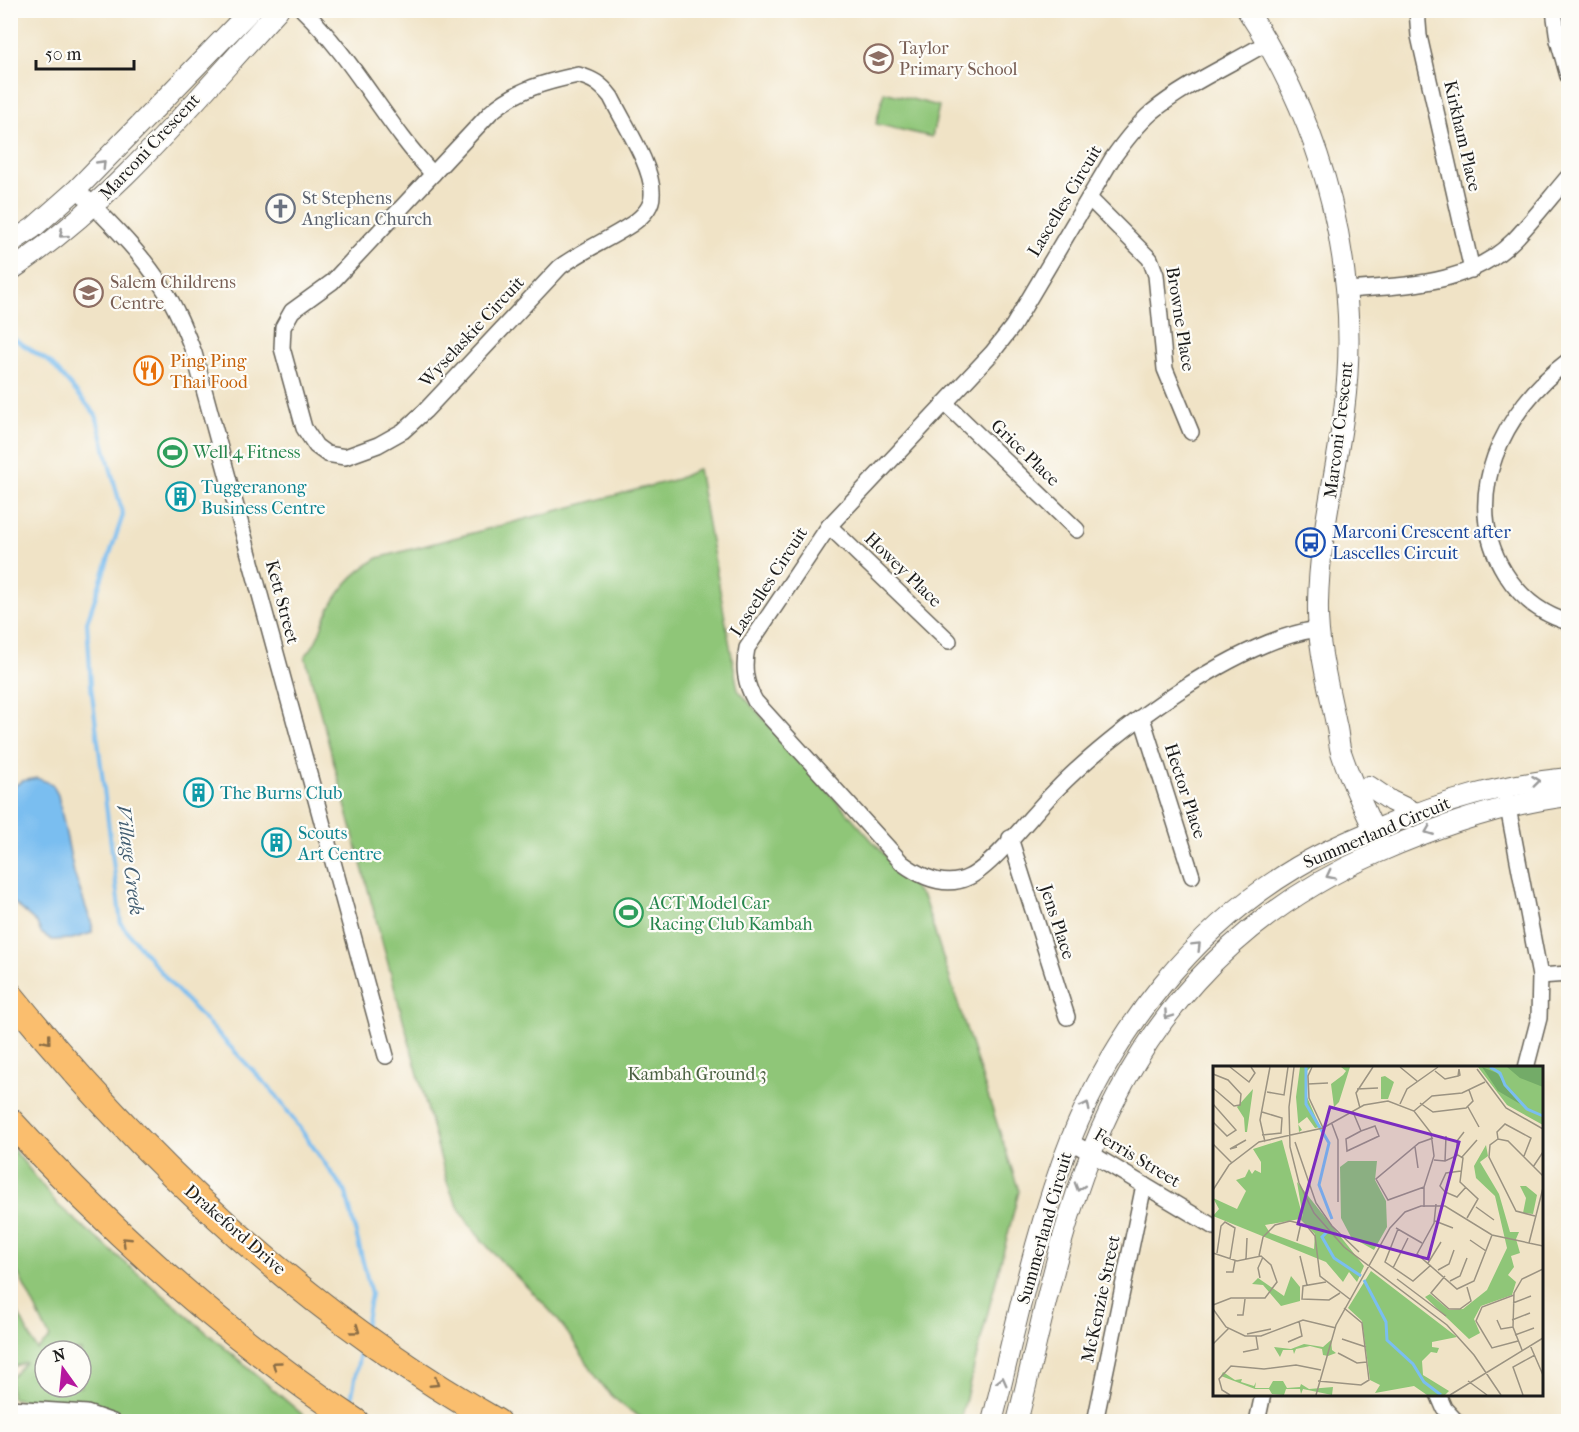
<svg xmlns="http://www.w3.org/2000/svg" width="1579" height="1432" viewBox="0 0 1579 1432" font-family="'IM FELL French Canon',serif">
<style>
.green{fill:#8fc678;stroke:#56714a;stroke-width:1.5;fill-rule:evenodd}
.water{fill:#7abef0;stroke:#4b6d86;stroke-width:1.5}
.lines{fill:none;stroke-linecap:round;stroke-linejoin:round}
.stream{stroke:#7abef0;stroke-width:4}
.minor-casing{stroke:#666258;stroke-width:18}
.tertiary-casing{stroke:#666258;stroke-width:22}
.trunk-casing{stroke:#666258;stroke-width:28}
.minor{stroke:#fff;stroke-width:15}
.tertiary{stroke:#fff;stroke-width:20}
.trunk{stroke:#fabe6e;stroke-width:26}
.oneway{stroke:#999}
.oneway2{stroke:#8b6d45}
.labels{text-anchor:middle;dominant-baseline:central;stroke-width:4.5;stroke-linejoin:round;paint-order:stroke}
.education-label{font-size:18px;fill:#785e54;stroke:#fdfcf7;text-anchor:start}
.street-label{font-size:18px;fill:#1c1c1c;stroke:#fdfcf7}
.worship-label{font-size:18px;fill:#5b616d;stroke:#fdfcf7;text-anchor:start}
.food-label{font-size:18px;fill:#c56008;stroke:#fdfcf7;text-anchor:start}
.leisure-label{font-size:18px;fill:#27864d;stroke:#fdfcf7;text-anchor:start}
.culture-label{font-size:18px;fill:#0d838f;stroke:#fdfcf7;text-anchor:start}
.transit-label{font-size:18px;fill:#164399;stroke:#fdfcf7;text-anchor:start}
.park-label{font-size:18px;fill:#4a6041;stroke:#fdfcf7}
.water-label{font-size:20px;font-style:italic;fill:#425d71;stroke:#fdfcf7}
.inset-river{fill:none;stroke:#7abef0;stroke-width:3}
.inset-road{fill:none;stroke:#9b9382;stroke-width:1.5}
.view{fill:#7b2cbf;fill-opacity:0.15;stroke:#7b2cbf;stroke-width:3}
.inset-edge{fill:none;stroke:#1c1c1c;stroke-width:3}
</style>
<rect width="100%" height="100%" fill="#fdfcf7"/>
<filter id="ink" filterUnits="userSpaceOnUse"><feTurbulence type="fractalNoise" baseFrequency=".0167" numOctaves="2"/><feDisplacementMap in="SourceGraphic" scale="12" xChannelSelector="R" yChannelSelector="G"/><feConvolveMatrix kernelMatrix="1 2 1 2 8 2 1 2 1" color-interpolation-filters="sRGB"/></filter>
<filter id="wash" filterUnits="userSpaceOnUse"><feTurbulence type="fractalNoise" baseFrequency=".008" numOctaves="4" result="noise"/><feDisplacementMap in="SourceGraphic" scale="24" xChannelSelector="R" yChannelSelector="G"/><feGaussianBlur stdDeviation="1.35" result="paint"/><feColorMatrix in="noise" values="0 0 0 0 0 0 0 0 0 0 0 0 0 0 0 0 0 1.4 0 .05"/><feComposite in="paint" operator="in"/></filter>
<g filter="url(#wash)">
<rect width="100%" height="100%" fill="#f0e3c6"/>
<g class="green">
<path d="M884,92L939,106L932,137L876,124Z"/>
<path d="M698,469L738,690L924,899L1019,1191L960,1421H649C595,1397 588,1354 553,1314C515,1271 466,1237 447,1182L305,656C316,645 320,632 325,618C337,591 353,573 378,558L677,479Z"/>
<path d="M10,1145L58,1205L310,1421H135L11,1398V1378L26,1362L11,1368V1299L37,1350L50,1338L11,1259ZM45,1351H81V1387H45Z"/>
</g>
<path class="water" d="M37,778L52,784L58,795L74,873L92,925V933L72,939L52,940L41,933L37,923L11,900V788L22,781Z"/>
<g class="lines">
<g class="stream">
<path d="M10,336L51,363L96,415L123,515L87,622L91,686L121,924L171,984L276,1095L346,1193L371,1294L365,1326"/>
<path d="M350,1406L361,1346"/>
</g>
</g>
</g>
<g filter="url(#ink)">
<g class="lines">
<defs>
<g id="minor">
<path d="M303,10C354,59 385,123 433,174"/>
<path d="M1417,10L1419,36L1472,270"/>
<path d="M1554,10L1558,40L1568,76"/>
<path d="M1268,42C1230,65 1186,84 1152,112C1136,126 1124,142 1112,159L1013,326L992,353L829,526L747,648C743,668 745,683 755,701L902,863C921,877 945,889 969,877C994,865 1033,813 1055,791C1112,732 1238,639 1319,629"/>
<path d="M578,75C593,79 601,84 611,97C623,122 654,168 652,195C652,208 642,217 632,224C608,240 583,250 560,267L425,411L403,431L378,445L345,457L327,454L316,446L304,428L282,348L283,327L292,311L332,282L491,112C518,89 545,82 578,75Z"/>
<path d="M77,189C107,220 139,250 162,286C176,307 185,330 194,353L386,1056"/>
<path d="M1089,198L1150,259L1156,275L1165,369L1191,432"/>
<path d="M1346,290C1406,285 1469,286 1514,240C1533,220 1550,198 1568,177"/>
<path d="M1568,361C1504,409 1458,497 1505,573C1520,597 1541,614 1568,622"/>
<path d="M945,403L1077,530"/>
<path d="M829,526L949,641"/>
<path d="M1142,718L1192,876"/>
<path d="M1506,797L1540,976L1539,1018L1526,1068"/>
<path d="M1010,838L1067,1017"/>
<path d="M1540,976L1568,974"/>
<path d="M1070,1141L1214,1227"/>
<path d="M1438,1394L1444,1408L1457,1422"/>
<path d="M10,1408L87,1413L113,1422"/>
<path d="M1095,1422L1144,1185"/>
<path d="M1257,1422L1263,1394"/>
</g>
<g id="tertiary">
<path d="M1247,10C1325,129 1362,270 1344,411C1336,475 1319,539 1318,603C1317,645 1328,684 1336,724C1339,734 1338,745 1342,755C1352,785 1367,813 1379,842"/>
<path d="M10,243L33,228L77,189L251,10"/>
<path d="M10,271C114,202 194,101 278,10"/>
<path d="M1369,786L1391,801L1416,813"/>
<path d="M992,1422C1016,1328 1035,1229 1071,1139C1116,1029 1193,929 1297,867C1324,851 1353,839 1382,827C1447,800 1498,785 1568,778"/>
<path d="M1017,1422C1038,1340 1054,1255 1083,1175C1136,1025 1231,917 1377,853C1439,826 1502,804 1568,796"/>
</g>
<g id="trunk">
<path d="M10,995C147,1164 307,1314 497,1422"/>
<path d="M10,1121C114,1235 227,1336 356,1422"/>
</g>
</defs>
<use href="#minor" class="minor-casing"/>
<use href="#tertiary" class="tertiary-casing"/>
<use href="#trunk" class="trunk-casing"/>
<use href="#minor" class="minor"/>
<use href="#tertiary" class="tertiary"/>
<use href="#trunk" class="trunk"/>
</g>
<defs><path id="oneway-chevron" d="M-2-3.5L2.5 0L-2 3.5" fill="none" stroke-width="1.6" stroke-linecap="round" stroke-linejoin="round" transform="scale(1.5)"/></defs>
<g class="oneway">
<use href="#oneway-chevron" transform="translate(102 164) rotate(-46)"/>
<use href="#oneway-chevron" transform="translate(63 234) rotate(139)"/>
<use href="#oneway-chevron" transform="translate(1536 781) rotate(-7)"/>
<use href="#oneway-chevron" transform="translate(1429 831) rotate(158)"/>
<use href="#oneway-chevron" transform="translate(1330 875) rotate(153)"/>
<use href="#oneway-chevron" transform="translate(1197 946) rotate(-45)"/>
<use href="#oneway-chevron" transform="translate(1168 1015) rotate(125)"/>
<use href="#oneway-chevron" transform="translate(1086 1106) rotate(-63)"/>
<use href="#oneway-chevron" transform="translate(1079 1187) rotate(107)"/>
<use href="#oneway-chevron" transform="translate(1002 1381) rotate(-76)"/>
</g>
<g class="oneway2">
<use href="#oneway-chevron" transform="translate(47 1040) rotate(51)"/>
<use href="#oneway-chevron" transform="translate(126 1241) rotate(-136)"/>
<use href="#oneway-chevron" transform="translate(356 1330) rotate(36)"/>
<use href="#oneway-chevron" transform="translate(276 1365) rotate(-144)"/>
<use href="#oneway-chevron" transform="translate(435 1383) rotate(33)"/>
</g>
</g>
<defs>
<symbol id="school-ring" viewBox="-11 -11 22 22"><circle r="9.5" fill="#fdfcf7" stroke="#8d6e63" stroke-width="1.5"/><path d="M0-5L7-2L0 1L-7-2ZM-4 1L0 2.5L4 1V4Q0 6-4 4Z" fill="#8d6e63"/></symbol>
<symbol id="church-ring" viewBox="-11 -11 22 22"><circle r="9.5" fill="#fdfcf7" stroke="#6b7280" stroke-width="1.5"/><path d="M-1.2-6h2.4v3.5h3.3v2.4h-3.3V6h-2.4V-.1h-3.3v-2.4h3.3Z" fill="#6b7280"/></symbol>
<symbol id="restaurant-ring" viewBox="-11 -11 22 22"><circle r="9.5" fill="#fdfcf7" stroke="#e8710a" stroke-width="1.5"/><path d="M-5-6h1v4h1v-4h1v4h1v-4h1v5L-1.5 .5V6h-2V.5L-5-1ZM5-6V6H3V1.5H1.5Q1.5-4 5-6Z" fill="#e8710a"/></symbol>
<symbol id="stadium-ring" viewBox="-11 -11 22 22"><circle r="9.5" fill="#fdfcf7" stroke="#2e9e5b" stroke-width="1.5"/><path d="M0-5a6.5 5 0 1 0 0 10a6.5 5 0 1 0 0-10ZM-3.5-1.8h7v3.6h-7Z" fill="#2e9e5b"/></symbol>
<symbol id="building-ring" viewBox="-11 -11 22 22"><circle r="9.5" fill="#fdfcf7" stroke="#0f9aa8" stroke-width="1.5"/><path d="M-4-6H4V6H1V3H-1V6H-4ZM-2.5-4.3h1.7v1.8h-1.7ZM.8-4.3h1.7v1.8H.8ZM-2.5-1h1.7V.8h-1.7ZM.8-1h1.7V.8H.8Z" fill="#0f9aa8"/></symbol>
<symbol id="bus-ring" viewBox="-11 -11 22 22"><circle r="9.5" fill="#fdfcf7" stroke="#1a4fb4" stroke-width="1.5"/><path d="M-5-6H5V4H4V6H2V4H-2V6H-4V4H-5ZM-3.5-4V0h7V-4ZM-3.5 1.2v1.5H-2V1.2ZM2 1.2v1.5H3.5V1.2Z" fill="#1a4fb4"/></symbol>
</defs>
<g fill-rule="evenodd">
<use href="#school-ring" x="862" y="42" width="33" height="33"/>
<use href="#church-ring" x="264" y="192" width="33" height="33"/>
<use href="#school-ring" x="72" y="276" width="33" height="33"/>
<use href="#restaurant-ring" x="132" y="354" width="33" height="33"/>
<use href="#stadium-ring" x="156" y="436" width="33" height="33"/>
<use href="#building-ring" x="164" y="480" width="33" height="33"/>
<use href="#bus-ring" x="1294" y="526" width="33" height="33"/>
<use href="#building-ring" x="182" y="776" width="33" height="33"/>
<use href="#building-ring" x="260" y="826" width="33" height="33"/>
<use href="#stadium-ring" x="612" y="896" width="33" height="33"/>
</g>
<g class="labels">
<g class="education-label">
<text x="899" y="48">Taylor<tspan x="899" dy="21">Primary School</tspan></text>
<text x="110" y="282">Salem Childrens<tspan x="110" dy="21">Centre</tspan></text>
</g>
<g class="street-label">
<text transform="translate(1462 136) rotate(77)">Kirkham Place</text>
<text transform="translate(150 147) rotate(-47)">Marconi Crescent</text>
<text transform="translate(1065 201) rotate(-59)">Lascelles Circuit</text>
<text transform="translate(1180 319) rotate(81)">Browne Place</text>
<text transform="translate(472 332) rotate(-47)">Wyselaskie Circuit</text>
<text transform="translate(1339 430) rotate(-83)">Marconi Crescent</text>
<text transform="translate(1025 453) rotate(44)">Grice Place</text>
<text transform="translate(903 570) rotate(44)">Howey Place</text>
<text transform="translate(769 582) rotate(-57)">Lascelles Circuit</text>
<text transform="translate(282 602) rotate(75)">Kett Street</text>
<text transform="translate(1185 791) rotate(72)">Hector Place</text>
<text transform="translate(1377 833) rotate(-23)">Summerland Circuit</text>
<text transform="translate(1057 922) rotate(72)">Jens Place</text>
<text transform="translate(1137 1158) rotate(31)">Ferris Street</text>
<text transform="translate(1045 1228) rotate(-74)">Summerland Circuit</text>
<text transform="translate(235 1230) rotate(41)">Drakeford Drive</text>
<text transform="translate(1101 1299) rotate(-78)">McKenzie Street</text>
</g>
<g class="worship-label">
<text x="302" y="198">St Stephens<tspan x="302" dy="21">Anglican Church</tspan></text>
</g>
<g class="food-label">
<text x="170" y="361">Ping Ping<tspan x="170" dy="21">Thai Food</tspan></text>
</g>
<g class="leisure-label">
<text x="193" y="452">Well 4 Fitness</text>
<text x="649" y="903">ACT Model Car<tspan x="649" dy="21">Racing Club Kambah</tspan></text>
</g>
<g class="culture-label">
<text x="201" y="487">Tuggeranong<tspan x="201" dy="21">Business Centre</tspan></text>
<text x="220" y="793">The Burns Club</text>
<text x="298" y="833">Scouts<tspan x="298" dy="21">Art Centre</tspan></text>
</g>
<g class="transit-label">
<text x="1332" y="532">Marconi Crescent after<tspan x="1332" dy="21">Lascelles Circuit</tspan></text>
</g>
<g class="park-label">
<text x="697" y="1074">Kambah Ground 3</text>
</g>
<g class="water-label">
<text transform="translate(130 860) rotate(83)">Village Creek</text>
</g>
</g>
<g transform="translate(1213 1066)">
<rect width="330" height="330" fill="#f0e3c6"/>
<path d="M87,1H98L94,5V31L107,61L102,62L94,51L85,58L89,64L86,66L83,31ZM128,1H137L126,36L121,41L118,18L130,9L133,5ZM265,1H330V59L294,39ZM172,10L181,16L175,33H168V11ZM40,23L34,66H32L31,52L24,41ZM69,74L90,152L84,116L151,200L144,216L136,206L130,216L113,196L0,150L6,143L0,132L24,143L33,125L23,114L32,111L36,103L39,108L42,104L48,107V96L40,83ZM87,153L102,168L101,183L57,167L52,159ZM273,79L275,90L267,96L286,128L297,166H306L303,173L307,187L298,190L301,201L295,209L303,216L299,229L268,240L261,253L267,267L256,273L212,231L217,228L236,244L250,243L274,224L294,182L282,130L263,112L261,100ZM135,95H164L162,114L173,135L174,161L161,184L138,171L128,152L127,101ZM307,120H313L324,129L320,148L310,147L313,132ZM158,205L244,271L219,276V281L226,282L224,287L218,286L209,295L210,309L236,325L232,329H214L201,320L162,327L167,319L157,314L149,255L135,242ZM78,210L87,221V235L68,240L50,219L39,218L45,212L71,230ZM118,274L119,284L123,287L115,290L110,289L109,283L97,280L83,283L81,288L80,284H70L67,291L61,281L78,283L91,278L110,281ZM10,306L22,314L29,313L28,316L41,320L43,316L42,322H56L60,315H70L74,322L87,321L88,318L96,323L120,321L119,329L90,323L88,328L87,323H73L71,329L59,328L56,323H42L8,310Z" fill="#8fc678" fill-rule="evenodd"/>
<path d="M269,1L284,7L307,38L285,25ZM294,1H330V21L307,12Z" fill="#73ab68"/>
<path class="inset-river" d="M93,1V38L116,77L106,119L119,153M277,1L287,7L292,19L314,43L330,50M114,166L109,171L121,192L148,210M151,214L173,256L174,274L200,298L211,316L228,329"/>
<path class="inset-road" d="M17,1L36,16L42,7L38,1M81,1L76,41L77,81L86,117L101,147L131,181L234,259L261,289L288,329M99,1L95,10L96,32L111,64M187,1L204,15M264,3L293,42L330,63M222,5L232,13L245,10L247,9L246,3L245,10M0,8L15,14L28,28L27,39L21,40L0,22M95,18L115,17M144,23L165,22M54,26L71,29L75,1M207,37L220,46L253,42L260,35L256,24M0,38L23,64L14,70L0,56M187,38L194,23L225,1M255,41L266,61M147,42L143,27L160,1M201,45L219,30L249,27L272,16M49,46L69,52L68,67L49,69M140,46L148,65L162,60L166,70L134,85L133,73L148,65M119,58L125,74V136M285,73L284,66L292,58L318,72L311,90M52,76L47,54L57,1M82,76L103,137L119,160L146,186M0,78L19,97M24,81L17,83L33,74M202,81L205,102M244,89V75L251,66M249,91L264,74M221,94L232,95L245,89L250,92L247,116L265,133L254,152M232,95L233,70M320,101L330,86M248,105L233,107L227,120L232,126L244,131L253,121M211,121L175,134L163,113L206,77L220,72M0,124L16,99L46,76L110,62L151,39L175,35L201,45L218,67L221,90L211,121V141M223,138L221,157L204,188L244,223L261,215L279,169M263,141L281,154M322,150L303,145L276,91L277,79L285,73L295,75L330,110M222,155L240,162M183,162L209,177M185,163L172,196L200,215L218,199M257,174L273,185M84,175L88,157M316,177L330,122M0,187L24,195L48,190L58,199L64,216L52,232H18L0,239M4,187L8,160L12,156L22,162L17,193M46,190L50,171L62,159L77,155L93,159L102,170L107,210L138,234M87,190L94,219M33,193L34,172M215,197L228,176M180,202L195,172M225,204L236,198L241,184M13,206H20L22,195M232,210L218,227L236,243H247L258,235L254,221M47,212L45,202L50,191M184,213L233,250M237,215L247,210L254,192M113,216L90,220L89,233L116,234L127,227M301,229L269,241L263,255L279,282L305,275M300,237L318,230M0,243L13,261L32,270H48L90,254L123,262M24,249H30L32,233M284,254L288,263L300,261M299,254L317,247M34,268L58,263M302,269L321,262M129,273L153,281M75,276L89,270L86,255M0,278L16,262M317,279L330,309M309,284L300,261L301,227L309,213L330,203M30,286L45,283L43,270M125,287L144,297L154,296M105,315L148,319L156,314L149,257L131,242M255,315L274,329M17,329L9,324L6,313L18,300L51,303L83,299L108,304M103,329L123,259L177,162L192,146L208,140H232L279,169L330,180M237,329L330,272M310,329L300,301L322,289"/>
<path class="view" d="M117,41L246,76L215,193L85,158Z"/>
<rect width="330" height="330" class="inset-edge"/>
</g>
<rect width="1579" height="1432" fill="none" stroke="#fdfcf7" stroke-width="36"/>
<g transform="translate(63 1369) rotate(345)"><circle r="28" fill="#fdfcf7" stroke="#a3a29f" stroke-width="1.5"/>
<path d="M0-4.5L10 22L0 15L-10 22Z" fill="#b5179e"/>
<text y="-9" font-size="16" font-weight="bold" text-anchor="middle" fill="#1c1c1c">N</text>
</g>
<path d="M36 60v9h98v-9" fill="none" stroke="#1c1c1c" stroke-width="3"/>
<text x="45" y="60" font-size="18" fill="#1c1c1c" stroke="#fdfcf7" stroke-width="4.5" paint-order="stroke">50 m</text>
</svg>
